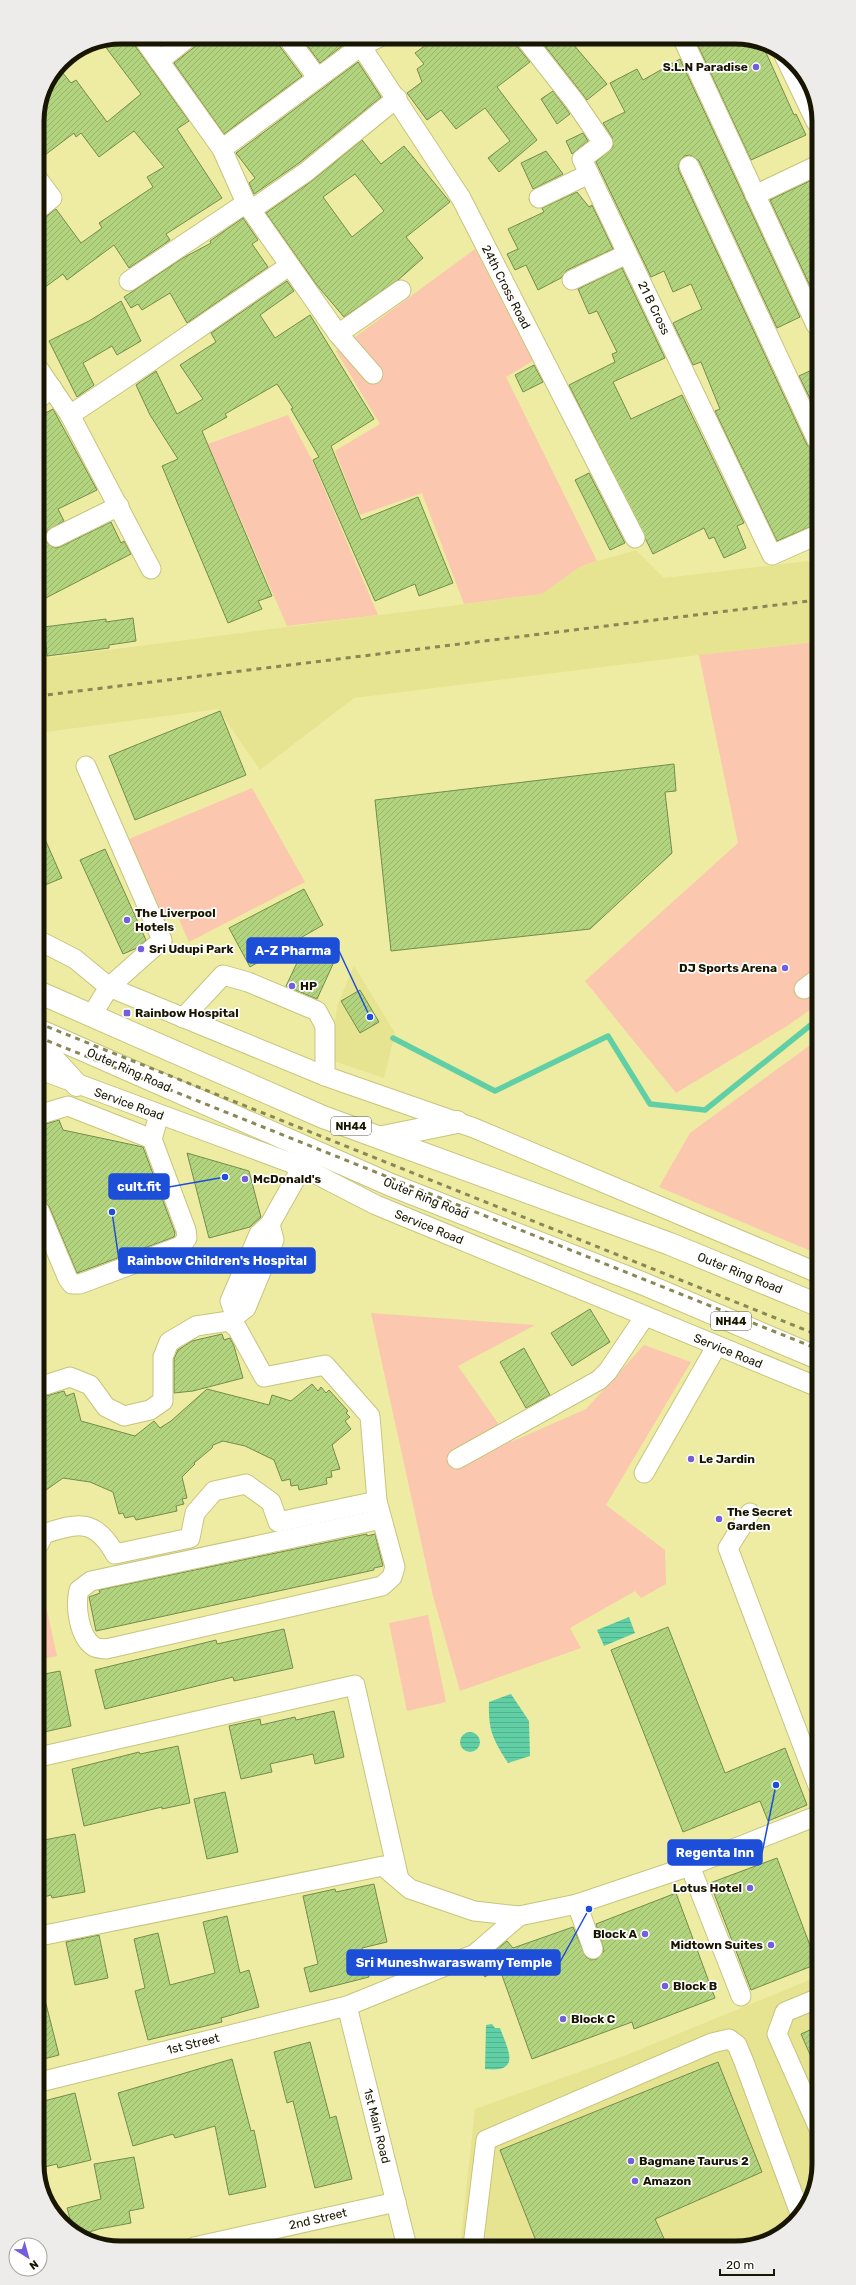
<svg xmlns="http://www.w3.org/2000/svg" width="856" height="2285" viewBox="0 0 856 2285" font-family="Rubik,sans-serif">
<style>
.built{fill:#e6e391}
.grass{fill:#fbc7af}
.water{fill:url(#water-rules)}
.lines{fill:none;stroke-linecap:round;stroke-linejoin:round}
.stream{stroke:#61cfa6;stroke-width:5.5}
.building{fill:url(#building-hatch);stroke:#748c4d;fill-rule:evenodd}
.minor-casing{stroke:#c7c47c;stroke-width:21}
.highway-casing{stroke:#c7c47c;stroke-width:24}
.minor{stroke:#fff;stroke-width:19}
.highway{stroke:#fff;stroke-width:22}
.rail{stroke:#898755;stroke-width:3;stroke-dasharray:5 5;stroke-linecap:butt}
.poi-dot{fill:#735fda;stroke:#fff;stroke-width:1.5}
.labels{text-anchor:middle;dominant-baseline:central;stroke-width:3.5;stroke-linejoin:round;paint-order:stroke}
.shield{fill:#fff;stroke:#5d5c4c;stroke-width:1}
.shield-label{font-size:11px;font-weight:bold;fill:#181600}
.poi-label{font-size:12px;font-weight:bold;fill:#181600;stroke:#fff;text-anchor:start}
.street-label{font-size:12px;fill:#181600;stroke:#fff}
.rim{fill:none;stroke:#181600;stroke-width:5}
.leader{fill:none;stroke:#1d4ed8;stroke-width:1.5}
.callout-dot{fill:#1d4ed8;stroke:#fff;stroke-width:1.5}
.callout{fill:#1d4ed8;stroke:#1d4ed8;stroke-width:1.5}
.callout-label{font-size:13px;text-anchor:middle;font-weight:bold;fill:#fff}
</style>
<defs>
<pattern id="water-rules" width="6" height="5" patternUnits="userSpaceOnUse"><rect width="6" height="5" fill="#61cfa6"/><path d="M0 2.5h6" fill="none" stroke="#54b18d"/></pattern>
<pattern id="building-hatch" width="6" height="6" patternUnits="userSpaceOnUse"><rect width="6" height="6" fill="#b2d47e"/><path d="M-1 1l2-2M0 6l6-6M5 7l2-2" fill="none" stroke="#98b56b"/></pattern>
</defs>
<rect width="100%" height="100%" fill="#eeeca2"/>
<g class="built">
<path d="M636,550L664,578L817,560V642L699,655L354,698L260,770L218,709L38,733V659L542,594L581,566Z"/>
<path d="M354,966L395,1033L384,1078L330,1060L337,1006Z"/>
<path d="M819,1976V2164L802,2215L757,2245L460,2246L475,2109L624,2056Z"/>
</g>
<g class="grass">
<path d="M475,249L533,361L506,377L597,561L581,566L542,594L464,604L422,493L360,515L335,451L380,424L336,351Z"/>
<path d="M288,415L311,458L378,615L287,626L208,444Z"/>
<path d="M817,642V1005L787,1026L676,1093L585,981L738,843L699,655Z"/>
<path d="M252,788L305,882L189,942L177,915L161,921L124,841Z"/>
<path d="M817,1040L818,1254L659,1187L690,1133Z"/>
<path d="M371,1313L535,1325L458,1366L511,1442L586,1409L644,1345L691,1362L606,1505L665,1550L666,1584L641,1598L635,1591L570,1628L581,1648L460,1691L433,1596Z"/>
<path d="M40,1579L57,1656L39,1660V1580Z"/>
<path d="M428,1615L446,1702L407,1711L389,1623Z"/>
</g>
<g class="water">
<path d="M629,1617L635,1633L604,1646L597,1630Z"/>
<path d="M511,1694L529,1721L530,1756L508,1763C493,1740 488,1730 489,1702Z"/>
<circle cx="470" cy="1742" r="10"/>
<path d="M492,2024L495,2028H500C508,2050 522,2073 485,2069L486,2025Z"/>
</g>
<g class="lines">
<path class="stream" d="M393,1038L495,1091L608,1036L650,1104L705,1110L817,1020"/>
</g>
<g class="building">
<path d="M121,37H131L133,43L189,121L177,129L222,198L166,234L170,240L129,268L114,245L67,280L63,274L37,293V223L56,209L81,243L102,228L99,223L153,187L147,177L164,167L134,131L99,157L81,133L76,137L74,133L37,161V116L43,89L58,67L71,83L76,80L107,122L141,94L101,41Z"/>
<path d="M200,37H276L278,44L302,76L224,134L174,63L196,46Z"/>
<path d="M301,37H344L347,42L320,63Z"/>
<path d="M437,37H513L515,44L530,62L497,87L537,140L499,172L488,158L510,141L485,108L456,129L441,110L427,120L407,93L422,82L417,69L424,64L415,53Z"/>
<path d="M538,37H567L607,84L587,100Z"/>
<path d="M694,37H741L763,46L794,115L796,114L806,135L751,160Z"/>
<path d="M680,59L800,317L777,328L699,161L690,155L684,156L678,165L679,171L807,445L817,451V524L777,541L715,411L720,409L701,362L693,365L673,323L702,309L691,284L673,292L664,271L651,277L596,162L613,147L612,137L603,123L625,112L610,83L637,69L643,80Z"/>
<path d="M358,62L381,97L299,163L254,194L249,183L255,178L236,153Z"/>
<path d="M553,91L570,114L557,124L541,99Z"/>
<path d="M583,133L588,141L572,154L566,141Z"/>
<path d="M362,140L381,164L404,146L450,202L406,237L423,258L398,280L344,317L316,284L266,213L312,181ZM355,174L384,211L352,237L323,197Z"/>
<path d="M546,151L563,174L533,189L521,163Z"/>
<path d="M816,178V283L810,286L770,200Z"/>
<path d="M577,192L589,207L592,205L613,249L567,270L561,278L538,290L526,265L515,270L507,254L518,249L508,229L544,212L542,208Z"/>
<path d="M243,218L258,240L252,244L268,267L187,323L170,293L142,310L138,304L131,308L124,297L183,258L211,243L210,241Z"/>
<path d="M622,268L665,358L613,382L631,419L682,395L744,523L737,526L746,548L724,558L714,537L709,539L704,528L653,554L569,385L615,362L612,354L617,352L597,311L589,314L578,289Z"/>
<path d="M287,281L294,291L260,315L275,338L310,315L374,419L331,446L361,520L418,497L453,583L419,596L415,584L375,601L313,460L319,457L291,409L293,408L277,384L225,414L227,417L202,431L272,596L258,601L262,609L228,623L162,466L178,459L150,415L136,385L156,371L177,414L203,399L180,365L216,342L211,333Z"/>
<path d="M121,301L141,341L117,355L112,346L83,363L94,385L77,397L49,341L89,321Z"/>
<path d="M534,365L543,382L523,392L515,375Z"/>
<path d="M816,368L817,401V413L799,376Z"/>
<path d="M53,409L97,490L58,509L64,521L47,531L45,536L46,542L55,548L60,547L111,522L121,543L124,541L131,554L38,602V500L46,496L38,479V417Z"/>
<path d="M589,473L625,543L610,550L575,480Z"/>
<path d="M133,618L136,641L109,645V648L47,656L44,627L106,619V622Z"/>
<path d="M220,711L246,775L135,820L109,756Z"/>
<path d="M674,764L676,791L665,792L672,853L590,929L391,951L375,800Z"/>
<path d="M38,823L62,878L38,888Z"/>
<path d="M105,849L146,940L137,948L123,954L80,860Z"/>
<path d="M304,889L323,925L250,967L229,928Z"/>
<path d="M304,948L334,962L317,999L286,986Z"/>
<path d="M360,990L379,1022L360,1033L341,1001Z"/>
<path d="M59,1120L63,1130L143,1147L175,1233L174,1237L77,1273L49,1206L41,1199L39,1194V1126Z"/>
<path d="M187,1153L249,1171L261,1217L250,1227L209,1238Z"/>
<path d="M590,1309L610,1342L572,1366L551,1333Z"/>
<path d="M222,1334L224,1340L230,1338L234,1346L243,1378L193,1391L174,1393V1359L178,1350L192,1341Z"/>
<path d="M524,1348L550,1395L526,1408L500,1362Z"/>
<path d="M312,1384L318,1391L321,1387L326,1393L329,1390L348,1411L346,1413L350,1417L345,1421L351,1429L332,1445L340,1469L331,1471L332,1477L326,1478L327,1484L299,1490L298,1485L291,1486L290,1479L282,1481L274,1460L245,1446L223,1441L213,1445L212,1448L194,1463L195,1464L182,1477L187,1498L182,1499L184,1504L176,1506L177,1511L136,1520L134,1516L125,1518L123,1513L119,1514L113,1492L90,1482L63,1478L39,1495V1398L64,1391L66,1396L74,1393L81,1421L135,1436L154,1421L160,1428L171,1421L207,1389L269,1405L272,1395L291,1401Z"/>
<path d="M367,1534V1536L375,1534L383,1566L374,1568V1570L96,1631L89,1597L100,1593L99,1590Z"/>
<path d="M668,1627L725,1773L785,1748L807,1805L768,1821L760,1801L683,1832L611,1650Z"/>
<path d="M284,1629L293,1668L234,1681L233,1677L105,1709L95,1670L216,1640L217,1644Z"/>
<path d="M60,1671L71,1726L44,1732L39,1710V1675Z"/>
<path d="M334,1711L344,1757L315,1764L313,1754L270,1764L272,1772L241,1779L229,1726L260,1719L261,1725L295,1717L296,1720Z"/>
<path d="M178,1746L190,1803L162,1809V1807L84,1826L72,1769L139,1752L140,1754Z"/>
<path d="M225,1792L238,1852L207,1859L194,1799Z"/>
<path d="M75,1834L85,1892L52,1898L51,1895L40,1898L39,1841Z"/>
<path d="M777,1858L817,1964L751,1990L710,1883Z"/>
<path d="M374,1884L387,1942L362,1948L369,1977L310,1992L304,1968L318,1964L303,1896L335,1889L336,1892Z"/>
<path d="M676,1893L715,1998L634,2029L632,2022L532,2059L499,1967L485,1977L476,1965L507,1941L513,1948L573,1927L586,1957L591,1960L597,1959L604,1951L596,1924Z"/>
<path d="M227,1916L240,1973L249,1970L259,2007L221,2018L222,2022L148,2040L135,1991L145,1988L134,1939L158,1933L170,1985L215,1973L203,1922Z"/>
<path d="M99,1935L108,1978L75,1985L66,1942Z"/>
<path d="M45,2000L59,2055L40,2060V2001Z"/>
<path d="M819,2026V2075L801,2034Z"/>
<path d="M310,2042L330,2118L336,2116L352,2179L315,2188L293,2101L287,2103L274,2052Z"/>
<path d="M232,2059L251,2131L254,2130L266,2187L229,2195L215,2126L175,2138L173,2134L133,2146L118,2093Z"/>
<path d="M718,2062L762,2172L655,2219L667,2245L538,2246L500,2150Z"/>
<path d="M75,2093L91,2160L58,2168L57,2164L40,2168V2102Z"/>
<path d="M134,2157L144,2208L129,2211L131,2223L99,2229L83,2234L73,2230L67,2208L101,2199L94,2164Z"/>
</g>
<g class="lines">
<defs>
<g id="minor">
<path d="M142,37L222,149L246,203L338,334L373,374"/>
<path d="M287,37L317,77"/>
<path d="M524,37L575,102L603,143L582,159L772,555L817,535"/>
<path d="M682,37L816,325"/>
<path d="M361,46L461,198L635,538"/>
<path d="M783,53L816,122"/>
<path d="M159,61L189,37"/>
<path d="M222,149L361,46L380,37"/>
<path d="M689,166L817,440"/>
<path d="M37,178L52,198L37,210"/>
<path d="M755,195L816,166"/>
<path d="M539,198L589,174"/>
<path d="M251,210L306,172L397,98"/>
<path d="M572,280L627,254"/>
<path d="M129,281L246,203"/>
<path d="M338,334L401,290"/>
<path d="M38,368L70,415L151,569"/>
<path d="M38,399L52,388"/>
<path d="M70,415L148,363L289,266"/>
<path d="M56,537L119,506"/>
<path d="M38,940L75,959L109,987L162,940L86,766"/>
<path d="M804,989L817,979"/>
<path d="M92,1015L109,987L325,1076L474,1128L818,1273"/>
<path d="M183,1018L223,975L248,982L317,1011L325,1026V1076"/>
<path d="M38,1069L302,1167L376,1205L818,1387"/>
<path d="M38,1115L68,1106L152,1139"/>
<path d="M39,1210L68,1279L72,1284H80L181,1246L187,1238L186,1230L152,1139L159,1115"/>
<path d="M235,1315L230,1301L259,1234L270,1224L302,1167"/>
<path d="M229,1321L237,1328L264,1377L325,1365L370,1416L377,1501L395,1567L392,1577L382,1586L106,1649C102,1648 97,1649 93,1646C79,1636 75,1606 79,1590L91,1581L382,1519"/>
<path d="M39,1387L70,1377L90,1385L106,1407L124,1416L150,1410L163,1401V1357L169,1342L196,1326L229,1321L246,1308L274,1240L270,1224"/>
<path d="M457,1459L599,1380L608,1371L645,1316"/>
<path d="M644,1473L716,1347"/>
<path d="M750,1513L728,1548L818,1786"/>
<path d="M39,1544L44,1534C78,1522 96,1519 115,1554L190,1538L195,1513L214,1491L246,1484L271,1502L278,1522L377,1501"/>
<path d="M39,1757L355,1685L399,1879"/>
<path d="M690,1866L741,1996"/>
<path d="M577,1904L593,1949"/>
<path d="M40,1936L383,1866L410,1889L474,1911L519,1916"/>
<path d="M819,1998L785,2012L777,2034L819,2129"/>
<path d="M347,2006L407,2247"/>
<path d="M40,2082L347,2006L475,1954L519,1916L577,1904L690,1866L819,1815"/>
<path d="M473,2246L486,2140L712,2043L729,2039L737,2045L744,2062L801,2216"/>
<path d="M194,2247L396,2202"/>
</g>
<g id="highway">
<path d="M38,992L323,1117L670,1244L818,1305"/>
<path d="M38,1030L391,1185L644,1284L818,1358"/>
<path d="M38,1042L77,1085"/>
<path d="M383,1137L457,1122"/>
</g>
</defs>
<use href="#minor" class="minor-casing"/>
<use href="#highway" class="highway-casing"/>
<use href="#minor" class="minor"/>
<use href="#highway" class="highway"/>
<g class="rail">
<path d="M38,696L817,600"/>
<path d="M38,1023L818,1335"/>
<path d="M38,1037L818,1349"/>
</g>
</g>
<g class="poi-dot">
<circle cx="756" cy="67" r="4"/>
<circle cx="127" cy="920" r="4"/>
<circle cx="141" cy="949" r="4"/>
<circle cx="785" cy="968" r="4"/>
<circle cx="292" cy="986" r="4"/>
<rect x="123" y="1009" width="8" height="8" rx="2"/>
<circle cx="245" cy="1179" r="4"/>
<circle cx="691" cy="1459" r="4"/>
<circle cx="719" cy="1519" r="4"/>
<circle cx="750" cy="1888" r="4"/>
<circle cx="645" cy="1934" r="4"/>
<circle cx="771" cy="1945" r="4"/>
<circle cx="665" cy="1986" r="4"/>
<circle cx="563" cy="2019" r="4"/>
<circle cx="631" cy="2161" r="4"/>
<circle cx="635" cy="2181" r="4"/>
</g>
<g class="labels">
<g class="shield">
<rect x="331" y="1117" width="40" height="18" rx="3"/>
<rect x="711" y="1312" width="40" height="18" rx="3"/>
</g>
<g class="shield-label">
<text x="351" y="1126">NH44</text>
<text x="731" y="1321">NH44</text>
</g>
<g class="poi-label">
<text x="748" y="67" text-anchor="end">S.L.N Paradise</text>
<text x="135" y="913">The Liverpool<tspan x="135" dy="14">Hotels</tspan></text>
<text x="149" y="949">Sri Udupi Park</text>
<text x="777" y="968" text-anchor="end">DJ Sports Arena</text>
<text x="300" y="986">HP</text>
<text x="135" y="1013">Rainbow Hospital</text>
<text x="253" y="1179">McDonald's</text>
<text x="699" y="1459">Le Jardin</text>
<text x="727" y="1512">The Secret<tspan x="727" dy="14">Garden</tspan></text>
<text x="742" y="1888" text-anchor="end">Lotus Hotel</text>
<text x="637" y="1934" text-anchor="end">Block A</text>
<text x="763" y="1945" text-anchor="end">Midtown Suites</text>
<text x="673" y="1986">Block B</text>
<text x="571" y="2019">Block C</text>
<text x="639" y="2161">Bagmane Taurus 2</text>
<text x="643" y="2181">Amazon</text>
</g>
<g class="street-label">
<text transform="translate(506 287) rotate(63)">24th Cross Road</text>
<text transform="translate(654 308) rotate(64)">21 B Cross</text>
<text transform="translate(129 1070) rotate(24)">Outer Ring Road</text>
<text transform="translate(129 1104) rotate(20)">Service Road</text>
<text transform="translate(426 1198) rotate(22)">Outer Ring Road</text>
<text transform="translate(429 1227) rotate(22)">Service Road</text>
<text transform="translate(740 1273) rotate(22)">Outer Ring Road</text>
<text transform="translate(728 1351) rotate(22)">Service Road</text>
<text transform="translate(193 2044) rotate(-14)">1st Street</text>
<text transform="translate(377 2126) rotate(76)">1st Main Road</text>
<text transform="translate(318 2219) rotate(-13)">2nd Street</text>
</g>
</g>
<path d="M0 0H856V2285H0ZM121 44H735A77 77 0 0 1 812 121V2164A77 77 0 0 1 735 2241H121A77 77 0 0 1 44 2164V121A77 77 0 0 1 121 44Z" fill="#edeceb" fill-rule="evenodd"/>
<path class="rim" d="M121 44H735A77 77 0 0 1 812 121V2164A77 77 0 0 1 735 2241H121A77 77 0 0 1 44 2164V121A77 77 0 0 1 121 44Z"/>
<path class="leader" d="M370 1017L339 951M225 1177L169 1187M112 1212L119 1260M776 1785L762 1853M589 1909L560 1962"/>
<g class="callout-dot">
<circle cx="370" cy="1017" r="4"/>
<circle cx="225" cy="1177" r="4"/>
<circle cx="112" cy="1212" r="4"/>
<circle cx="776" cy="1785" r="4"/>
<circle cx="589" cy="1909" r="4"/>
</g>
<g class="callout">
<rect x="247" y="938" width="92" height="25" rx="4"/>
<rect x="109" y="1174" width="60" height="25" rx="4"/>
<rect x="119" y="1248" width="196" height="25" rx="4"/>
<rect x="668" y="1840" width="94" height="25" rx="4"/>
<rect x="347" y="1950" width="213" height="25" rx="4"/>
</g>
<g class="callout-label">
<text x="293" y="955">A-Z Pharma</text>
<text x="139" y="1191">cult.fit</text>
<text x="217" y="1265">Rainbow Children's Hospital</text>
<text x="715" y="1857">Regenta Inn</text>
<text x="454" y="1967">Sri Muneshwaraswamy Temple</text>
</g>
<g transform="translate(28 2257) rotate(143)"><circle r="19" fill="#ffffff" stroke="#a3a299"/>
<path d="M0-3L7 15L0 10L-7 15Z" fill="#735fda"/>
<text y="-6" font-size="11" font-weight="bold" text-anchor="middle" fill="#181600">N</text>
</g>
<path d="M720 2269v6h54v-6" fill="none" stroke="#181600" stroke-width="2"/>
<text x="726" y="2269" font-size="12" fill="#181600" stroke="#ffffff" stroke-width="3" paint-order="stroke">20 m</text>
</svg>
